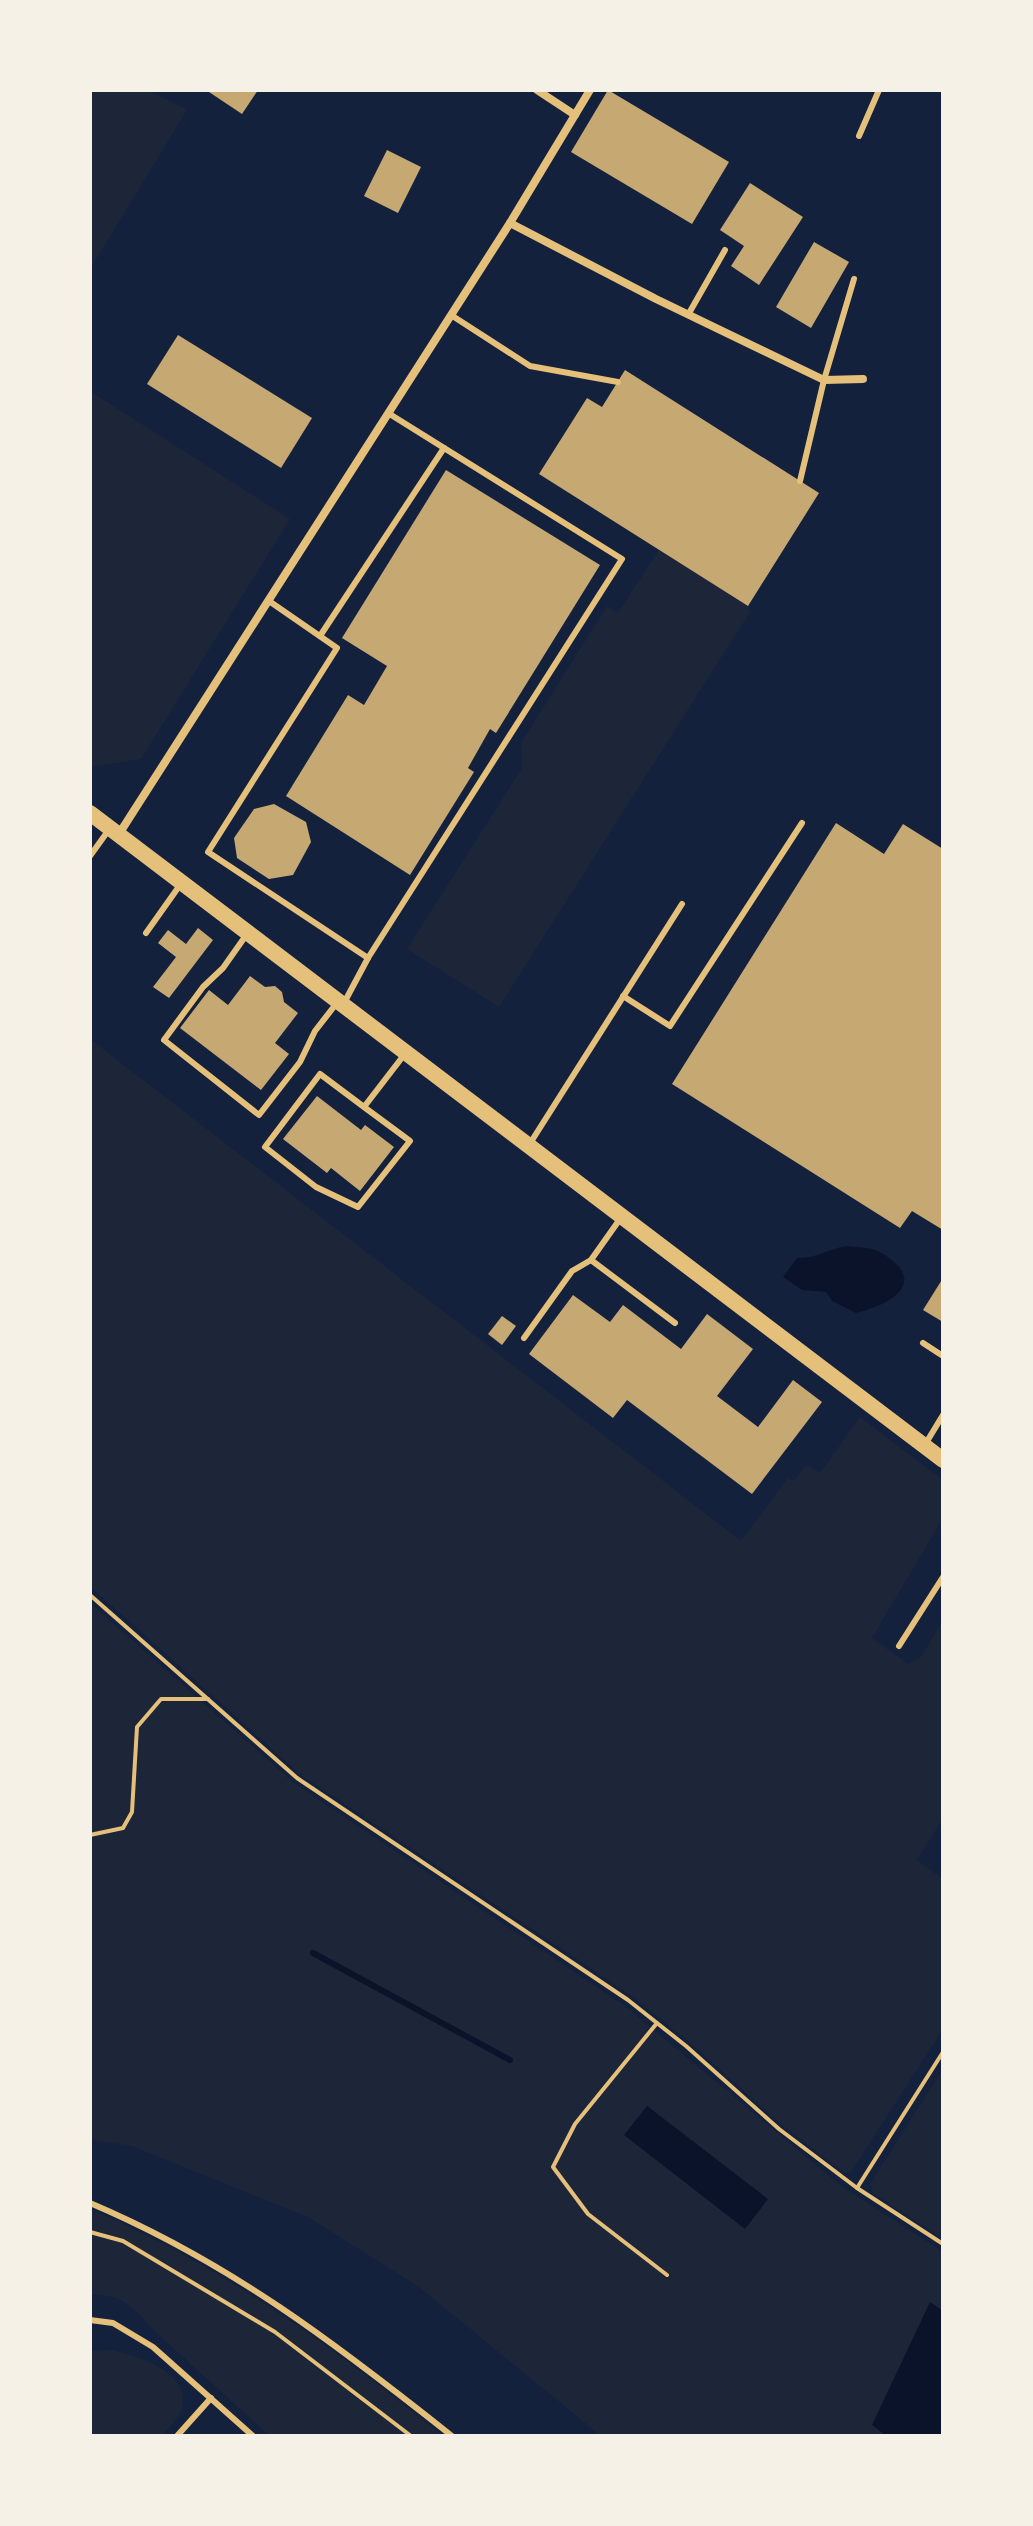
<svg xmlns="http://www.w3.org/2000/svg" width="1033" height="2526" viewBox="0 0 1033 2526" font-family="Signika,sans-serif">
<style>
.green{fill:#1d2539;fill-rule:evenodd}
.water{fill:#0b132b}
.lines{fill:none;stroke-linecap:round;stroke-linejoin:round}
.stream{stroke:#0b132b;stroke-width:6}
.building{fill:#c6a872}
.path{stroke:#e5c07b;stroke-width:4}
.service{stroke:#e5c07b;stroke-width:6}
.minor{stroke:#e5c07b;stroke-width:8}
.secondary{stroke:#e5c07b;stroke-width:16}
</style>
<rect width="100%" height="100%" fill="#14213d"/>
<g class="green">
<path d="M90,90H147L187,110L90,269Z"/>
<path d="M90,391L290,519L141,759L90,767Z"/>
<path d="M659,550L748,606L750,612L499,1007L407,949L522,768L521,743L607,606L618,613Z"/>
<path d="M90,1039L741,1541L788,1478L794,1481L806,1465L820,1473L860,1417L943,1480V1518L872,1638L908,1664L921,1657L943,1620V1818L917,1860L943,1879V2029L851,2172L845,2173L782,2125L689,2042L632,1996L300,1774L90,1586Z"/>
<path d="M90,1603L294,1783L625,2006L840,2185L943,2252V2436H601L419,2287L308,2217L132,2146L90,2140ZM647,2106L768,2199L745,2228L625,2134Z"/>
<path d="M943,2069V2239L873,2193L870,2184Z"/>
<path d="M90,2209C223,2266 331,2346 443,2436H270L150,2327C134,2305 117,2293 90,2295Z"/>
<path d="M112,2350C135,2355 188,2371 183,2405C181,2417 169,2427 161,2436H90V2351Z"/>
</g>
<g class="water">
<path d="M846,1246C856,1247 870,1247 878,1251C931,1280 894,1304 856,1313L832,1301L826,1292L802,1290L783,1277L797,1258C815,1259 829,1249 846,1246Z"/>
<path d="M647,2106L768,2199L745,2229L624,2135Z"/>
<path d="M930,2302L943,2311V2436H886L872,2425Z"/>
</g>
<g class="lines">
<path class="stream" d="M313,1953L510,2060"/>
</g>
<g class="building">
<path d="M206,90H258L242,114Z"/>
<path d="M608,90L729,162L692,224L571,152Z"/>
<path d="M387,150L421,167L398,213L364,196Z"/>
<path d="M750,183L803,217L759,285L731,266L744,246L720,230Z"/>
<path d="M814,242L849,262L811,328L776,307Z"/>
<path d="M178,335L312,418L281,468L147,384Z"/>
<path d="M625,370L819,493L748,606L539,474L587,398L602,407Z"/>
<path d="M446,470L600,565L496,733L490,729L468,768L474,772L410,875L286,796L348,695L364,705L387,666L342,638Z"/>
<path d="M274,804L306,822L311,842L293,875L269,879L237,858L234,838L254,809Z"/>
<path d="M836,823L884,854L903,824L943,849V1230L912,1211L900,1228L672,1084Z"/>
<path d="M198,928L213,940L169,998L153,987L176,957L158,943L168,930L186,944Z"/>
<path d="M250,976L265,987L275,986L282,992L284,1002L298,1013L275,1043L289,1054L261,1090L180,1028L209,990L228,1005Z"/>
<path d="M317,1096L361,1130L365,1125L394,1147L360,1191L331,1168L327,1173L283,1139Z"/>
<path d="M943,1278V1322L923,1310Z"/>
<path d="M573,1295L610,1322L623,1305L681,1349L707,1314L753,1349L717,1396L758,1427L793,1380L822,1402L752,1494L627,1400L613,1418L529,1354Z"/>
<path d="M502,1316L516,1326L502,1345L488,1334Z"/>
</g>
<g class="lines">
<g class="path">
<path d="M90,1595L297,1778L628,2000L686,2046L779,2129L857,2188L943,2244"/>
<path d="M90,1835L123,1828L132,1812L137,1727L161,1699H208"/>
<path d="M657,2023L575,2124L553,2167L588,2214L667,2275"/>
<path d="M857,2188L943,2052"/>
<path d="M90,2232L123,2241L275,2332L411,2436"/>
</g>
<g class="service">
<path d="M859,136L879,90"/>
<path d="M451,315L530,366L618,382"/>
<path d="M688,315L725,250"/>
<path d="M800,481L824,380L854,279"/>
<path d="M269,601L337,648L208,852L368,958L344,1003"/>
<path d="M320,636L444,448"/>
<path d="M90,856L108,831"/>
<path d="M146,933L180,885"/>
<path d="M247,934L223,968L203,987L164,1040L259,1115L300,1062L315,1031L336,1004"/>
<path d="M368,958L622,559L388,413"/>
<path d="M623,996L670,1026L802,823"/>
<path d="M364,1107L320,1074L265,1147L316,1187L358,1207L410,1141L364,1107L404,1055"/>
<path d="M529,1145L682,904"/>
<path d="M620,1219L591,1260L675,1323"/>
<path d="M524,1338L572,1271L591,1260"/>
<path d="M923,1343L943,1356"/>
<path d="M926,1443L943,1415"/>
<path d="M899,1646L943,1577"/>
<path d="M90,2203C229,2262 335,2343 452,2436"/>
<path d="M90,2320L113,2323L153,2347L253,2436"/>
<path d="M177,2436L211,2398"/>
</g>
<g class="minor">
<path d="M537,90L575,115"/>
<path d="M510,223L656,299L824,380L863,379"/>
<path d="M119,834L510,223L590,90"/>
</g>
<path class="secondary" d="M90,813L943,1460"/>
</g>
<rect width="1033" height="2526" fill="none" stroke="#f6f1e7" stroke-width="184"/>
</svg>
